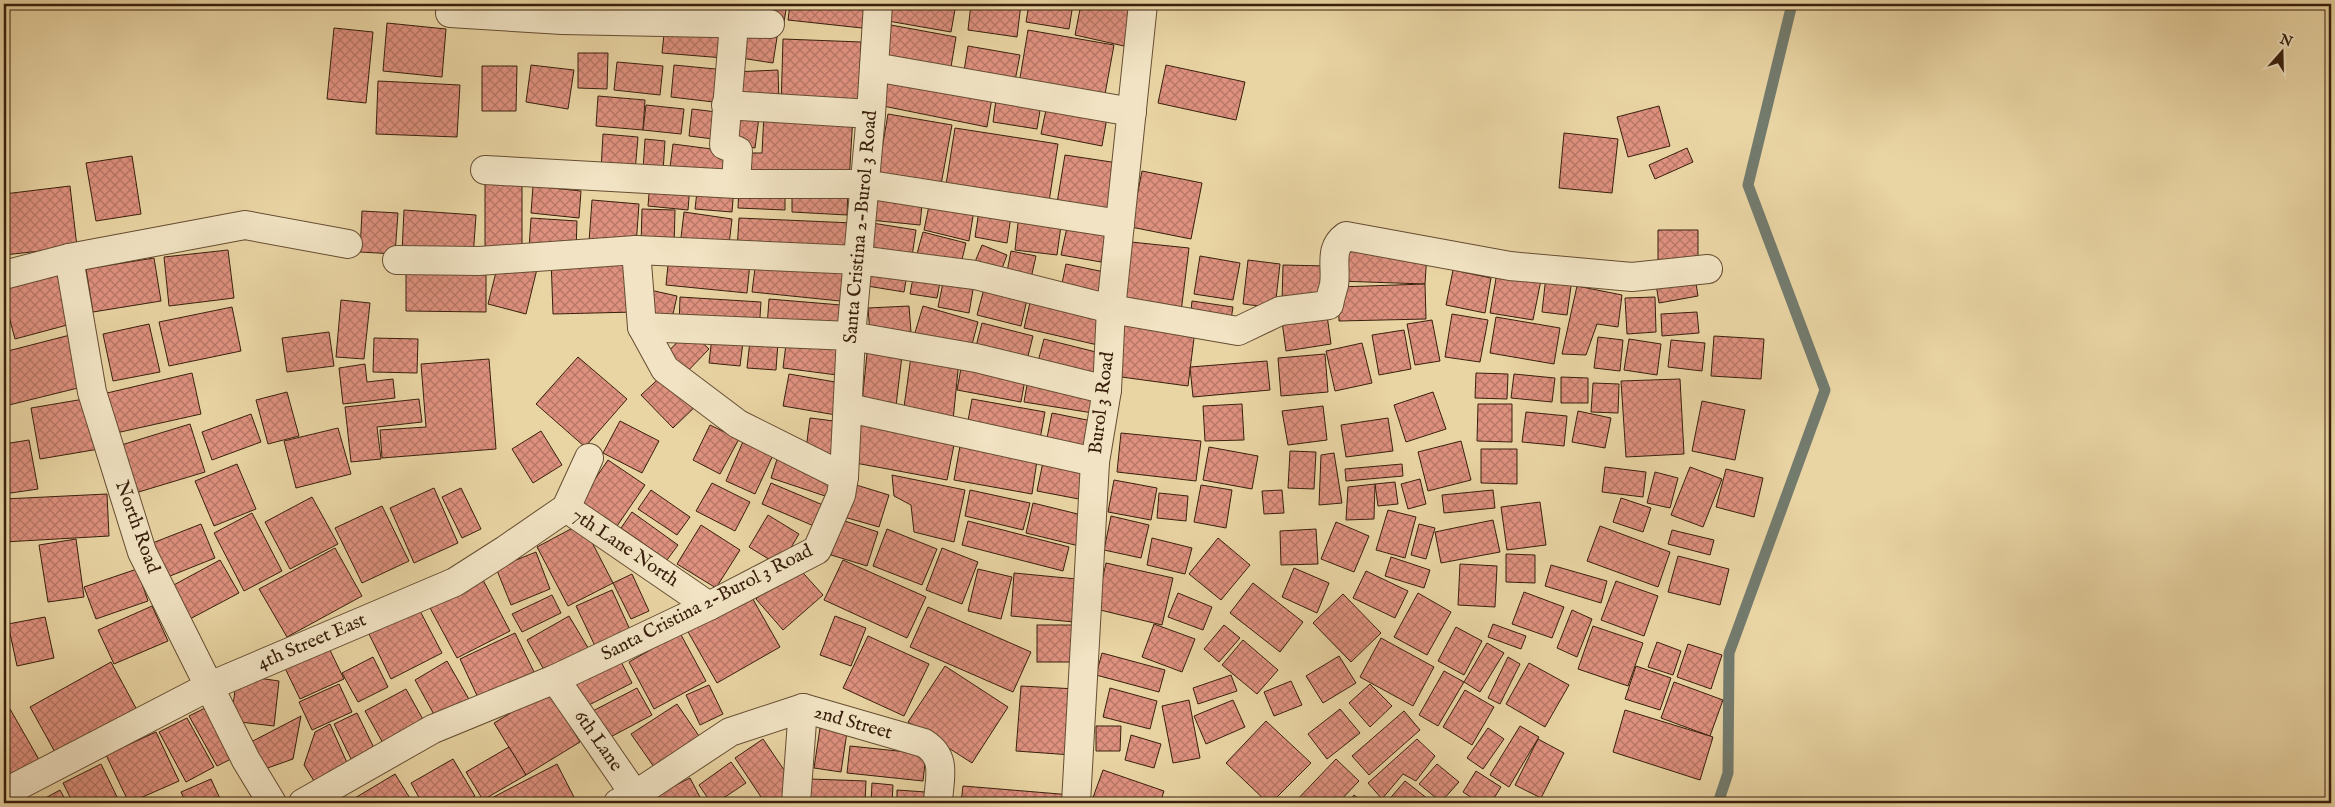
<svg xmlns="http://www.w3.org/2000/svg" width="2335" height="807" viewBox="0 0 2335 807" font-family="'IM FELL English',serif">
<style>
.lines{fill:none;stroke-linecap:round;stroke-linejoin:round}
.stream{stroke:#737b6d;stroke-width:11}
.building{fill:url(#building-cross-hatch);stroke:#39200c}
.street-casing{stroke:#654d32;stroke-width:30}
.street{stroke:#f1e3c3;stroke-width:28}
.labels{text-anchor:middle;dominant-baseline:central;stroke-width:4;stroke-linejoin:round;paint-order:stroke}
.street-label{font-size:19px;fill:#39200c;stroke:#f1e3c3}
</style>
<defs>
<pattern id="building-cross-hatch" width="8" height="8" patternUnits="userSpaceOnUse" patternTransform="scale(1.25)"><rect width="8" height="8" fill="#df917f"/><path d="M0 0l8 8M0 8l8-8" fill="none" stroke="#b67666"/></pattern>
</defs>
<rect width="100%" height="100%" fill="#e9d4a3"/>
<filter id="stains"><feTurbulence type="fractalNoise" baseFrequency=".004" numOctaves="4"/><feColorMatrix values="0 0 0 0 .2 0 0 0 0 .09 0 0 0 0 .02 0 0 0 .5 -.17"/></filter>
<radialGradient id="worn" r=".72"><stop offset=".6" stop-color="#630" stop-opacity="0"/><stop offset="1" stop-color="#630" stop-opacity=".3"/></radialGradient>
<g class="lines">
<path class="stream" d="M1718,803L1728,773L1729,653L1825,390L1748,185L1792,4"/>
</g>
<g class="building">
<path d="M551,4H621L619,18L550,7Z"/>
<path d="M631,4H668L665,17L630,11Z"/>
<path d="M685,4H722L721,15L685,11Z"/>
<path d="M733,4H787L784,22L731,13Z"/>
<path d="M790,4H865L862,28L788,20Z"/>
<path d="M890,4H956L951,32L888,21Z"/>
<path d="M971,4H1021L1017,37L968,30Z"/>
<path d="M1029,4H1073L1069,29L1026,22Z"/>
<path d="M1081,4L1132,5L1124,46L1075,35Z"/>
<path d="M387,23L446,29L442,77L383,71Z"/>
<path d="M665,25L726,30L724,58L662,53Z"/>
<path d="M891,25L956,37L950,73L885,61Z"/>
<path d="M745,26L778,31L773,63L741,58Z"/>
<path d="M334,28L373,32L366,103L327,99Z"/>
<path d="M1028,30L1114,45L1103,105L1018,90Z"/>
<path d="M783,39L861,42L859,108L781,107Z"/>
<path d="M968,46L1020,55L1014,86L963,77Z"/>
<path d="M578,53H608L607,89L578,88Z"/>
<path d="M617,62L663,66L660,95L614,90Z"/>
<path d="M531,65L574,70L568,109L526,102Z"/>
<path d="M674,65L726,70L722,103L671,97Z"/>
<path d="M1166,65L1245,82L1236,120L1158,103Z"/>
<path d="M482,66H517L516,111H482Z"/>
<path d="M778,70L779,103L734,104L733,72Z"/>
<path d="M890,71L993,92L987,127L883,106Z"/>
<path d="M378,81L460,85L457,137L376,134Z"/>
<path d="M997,92L1042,98L1037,129L993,122Z"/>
<path d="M598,96L645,100L643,130L596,126Z"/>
<path d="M1048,100L1108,112L1102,146L1041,134Z"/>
<path d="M646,105L684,109L681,134L643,130Z"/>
<path d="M1659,106L1670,146L1628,157L1617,117Z"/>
<path d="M692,109L725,113L722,140L689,136Z"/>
<path d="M731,113L759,117L755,148L727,144Z"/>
<path d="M764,113L853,116L849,182L743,177L742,153H762Z"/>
<path d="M888,114L952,125L940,190L877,178Z"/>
<path d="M955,128L1058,144L1048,208L945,191Z"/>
<path d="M1564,133L1618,139L1612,193L1559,188Z"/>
<path d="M603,134L638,137L635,172L601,170Z"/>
<path d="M645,139L665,141L663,172L643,170Z"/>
<path d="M673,144L735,152L731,183L669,175Z"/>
<path d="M1687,148L1693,162L1655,179L1649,165Z"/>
<path d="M1065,155L1118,163L1109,217L1056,209Z"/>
<path d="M132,156L141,214L96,221L86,163Z"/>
<path d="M1142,171L1202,183L1191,239L1131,227Z"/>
<rect x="485" y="178" width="37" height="69"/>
<path d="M650,182L690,185L688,210L648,206Z"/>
<path d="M698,183L734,187L732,212L695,209Z"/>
<path d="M70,186L77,247L4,255V194Z"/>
<path d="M533,186L581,191L579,218L531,213Z"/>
<path d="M739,186L785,188V210L738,208Z"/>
<path d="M792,188L848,190L847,215L792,212Z"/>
<path d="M873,189L923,194L920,225L870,220Z"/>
<path d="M931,196L975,204L969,241L924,230Z"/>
<path d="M592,200L639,204L636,246L589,242Z"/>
<path d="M980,204L1012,210L1007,243L975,237Z"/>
<path d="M642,209L675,210L674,248L641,246Z"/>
<path d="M404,210L476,215L473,258L402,253Z"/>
<path d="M362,211L398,213L395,254L360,252Z"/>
<path d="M684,212L732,219L728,253L680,246Z"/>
<path d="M1019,214L1062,218L1057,255L1015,250Z"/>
<path d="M531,218L577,221L576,252L529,249Z"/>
<path d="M739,218L853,223L851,255L737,250Z"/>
<path d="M1069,218L1108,226L1101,262L1061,255Z"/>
<path d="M872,223L916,230L911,263L867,257Z"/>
<path d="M1658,230H1698V259L1658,260Z"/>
<path d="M923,232L966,243L959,272L915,261Z"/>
<path d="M1131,242L1189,248L1181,312L1123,305Z"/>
<path d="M982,245L1007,255L998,279L972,269Z"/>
<path d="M1340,249L1427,252L1425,284L1338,281Z"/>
<path d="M228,250L234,298L169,306L164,257Z"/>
<path d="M1011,251L1036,256L1029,287L1005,282Z"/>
<path d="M669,255L750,263L747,293L666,285Z"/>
<path d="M1200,256L1240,263L1233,300L1194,294Z"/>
<path d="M154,258L161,301L93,312L86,269Z"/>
<path d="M633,258L635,312L553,314L551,259Z"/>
<path d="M499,260L537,269L526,314L488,304Z"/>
<path d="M756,260L854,271L850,302L752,292Z"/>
<path d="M1248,260L1280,264L1275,308L1243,304Z"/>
<path d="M871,263L908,269L904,292L867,286Z"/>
<path d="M406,264H486V312L406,311Z"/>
<path d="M1066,264L1114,274L1107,304L1060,293Z"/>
<path d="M1283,265L1327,266L1326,303H1282Z"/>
<path d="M1498,267L1542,275L1533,320L1490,313Z"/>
<path d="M1453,270L1491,278L1485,313L1446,305Z"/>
<path d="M1694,271L1698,296L1659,303L1655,278Z"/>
<path d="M914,273L941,277L937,298L910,294Z"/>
<path d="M945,273L975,278L969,313L938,307Z"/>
<path d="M58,275L71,324L15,339L4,298V289Z"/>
<path d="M1546,276L1572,279L1567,315L1542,312Z"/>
<path d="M1425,284L1426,319L1339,321L1338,287Z"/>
<path d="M985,285L1028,295L1021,326L977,315Z"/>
<path d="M1577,286L1622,295L1618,327L1597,324L1586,355L1562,354Z"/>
<path d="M650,290L677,296L671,323L645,317Z"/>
<path d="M1032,294L1110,311L1102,346L1024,328Z"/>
<path d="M680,297L761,302L759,331L679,326Z"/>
<path d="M1655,297L1656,332L1627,334L1625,298Z"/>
<path d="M769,299L841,305L839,332L767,327Z"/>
<path d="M341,300L370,303L364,359L336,357Z"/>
<path d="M1192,301L1233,307L1230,326L1190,320Z"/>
<path d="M909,306L911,332L870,334L868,308Z"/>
<path d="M923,306L978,322L970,352L914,336Z"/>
<path d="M232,307L241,351L169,366L159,322Z"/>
<path d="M1326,308L1331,344L1286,351L1281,314Z"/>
<path d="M1697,312L1699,333L1662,336L1661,314Z"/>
<path d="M1452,314L1488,320L1480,362L1445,357Z"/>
<path d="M1496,317L1560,328L1554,364L1490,353Z"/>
<path d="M1121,320L1195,330L1188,386L1114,376Z"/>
<path d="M1432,320L1440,361L1415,365L1407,324Z"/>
<path d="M982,323L1033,336L1025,368L974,354Z"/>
<path d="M149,324L160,372L113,381L103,334Z"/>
<path d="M689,330L709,349L681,378L661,359Z"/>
<path d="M1404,330L1411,369L1379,375L1372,335Z"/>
<path d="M329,332L334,366L287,372L282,338Z"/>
<path d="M70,335L82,387L9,405L4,383V352Z"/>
<path d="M787,336L841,343L837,375L783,368Z"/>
<path d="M1714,336L1764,339L1761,379L1711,376Z"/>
<path d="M712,337L743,342L740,366L709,363Z"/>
<path d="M1598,337L1623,340L1620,371L1594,368Z"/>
<path d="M374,338L418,339L417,373L373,372Z"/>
<path d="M1044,339L1104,354L1096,385L1036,369Z"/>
<path d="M1629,339L1661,344L1657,375L1624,370Z"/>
<path d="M750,340L778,342L776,370L747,368Z"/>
<path d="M1671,340L1705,343L1702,371L1668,367Z"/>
<path d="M1362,343L1372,383L1335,391L1326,351Z"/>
<path d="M868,344L903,347L896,406L862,402Z"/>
<path d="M912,349L959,361L953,420L904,407Z"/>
<path d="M1325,354L1328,392L1281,396L1278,358Z"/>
<path d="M578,357L627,399L585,447L536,404Z"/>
<path d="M489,359L496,449L382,458L380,430L426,427L421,364Z"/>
<path d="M1267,361L1270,390L1193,397L1190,367Z"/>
<path d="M962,363L1026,374L1021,402L957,390Z"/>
<path d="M365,364L367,382L393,379L395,398L343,404L339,368Z"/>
<path d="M666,372L698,404L673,428L641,395Z"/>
<path d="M192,373L201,414L116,433L107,393Z"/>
<path d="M1476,373L1508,374L1507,399L1475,398Z"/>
<path d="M789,374L841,383L836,415L783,406Z"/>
<path d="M1514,374L1555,378L1552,402L1511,398Z"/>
<path d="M1561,377L1588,378V403H1561Z"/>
<path d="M1028,379L1096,391L1093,413L1024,402Z"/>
<path d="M1680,379L1684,454L1626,457L1621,381Z"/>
<path d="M1593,383L1619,384L1618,413L1591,412Z"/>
<path d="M287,392L299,436L268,444L256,400Z"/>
<path d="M1433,392L1446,429L1406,442L1394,405Z"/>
<path d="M90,398L99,449L40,459L31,408Z"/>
<path d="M419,399L422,422L377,427L381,459L351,462L345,407Z"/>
<path d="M972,399L1045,412L1040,439L967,426Z"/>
<path d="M1702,401L1745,410L1735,460L1692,451Z"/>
<path d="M1242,404L1244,440L1205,441L1203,406Z"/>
<path d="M1478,404H1512V442L1477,441Z"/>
<path d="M1323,406L1327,440L1288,445L1282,411Z"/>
<path d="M1578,411L1611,418L1605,448L1572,442Z"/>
<path d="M1526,412L1567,416L1564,446L1522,442Z"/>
<path d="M1052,413L1092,421L1086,451L1046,443Z"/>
<path d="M251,414L261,442L212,460L202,432Z"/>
<path d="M810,418L842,422L838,461L805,457Z"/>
<path d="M1388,418L1393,451L1346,457L1341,425Z"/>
<path d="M620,421L659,441L642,473L603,453Z"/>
<path d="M857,422L955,440L947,480L850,462Z"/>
<path d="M190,424L205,472L132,494L118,446Z"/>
<path d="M710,425L739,439L720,474L693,460Z"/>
<path d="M338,428L351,474L296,488L284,441Z"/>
<path d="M541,431L562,465L533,483L512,449Z"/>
<path d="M1121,433L1201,441L1196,481L1117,472Z"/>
<path d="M745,437L775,451L755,494L726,481Z"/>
<path d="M29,440L38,489L4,494V444Z"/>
<path d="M961,440L1038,454L1032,494L954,480Z"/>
<path d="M1461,441L1471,480L1428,491L1418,452Z"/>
<path d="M1209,447L1258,456L1252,489L1203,480Z"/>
<path d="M1481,449H1517V484L1481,483Z"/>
<path d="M1290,451L1316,452L1314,489L1288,488Z"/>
<path d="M1334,453L1342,503L1319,505L1321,455Z"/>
<path d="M778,456L839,476L831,498L771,478Z"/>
<path d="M1044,457L1090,465L1084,500L1037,491Z"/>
<path d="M608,460L645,485L615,529L578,504Z"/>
<path d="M237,464L256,509L214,526L195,481Z"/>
<path d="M1402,464L1403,476L1346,481L1345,469Z"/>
<path d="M1605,467L1646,472L1643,497L1602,492Z"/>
<path d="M1690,467L1722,479L1703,527L1671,515Z"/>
<path d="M1726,469L1763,478L1754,517L1716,507Z"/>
<path d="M1655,472L1678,478L1670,508L1647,503Z"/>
<path d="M892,475L965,490L954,542L914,532L911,505L894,496Z"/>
<path d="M1420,479L1426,504L1408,509L1401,484Z"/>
<path d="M1114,480L1157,488L1151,520L1108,512Z"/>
<path d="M1395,482L1398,504L1378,506L1375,484Z"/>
<path d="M712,483L750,502L735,531L696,511Z"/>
<path d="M771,483L830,508L821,529L762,504Z"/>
<path d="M853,484L889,495L879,527L844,517Z"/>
<path d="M1375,484L1374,519L1346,520L1348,487Z"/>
<path d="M1201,485L1232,490L1226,528L1194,522Z"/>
<path d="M434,488L458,543L414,563L390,508Z"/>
<path d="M461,488L481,529L462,538L442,497Z"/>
<path d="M651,490L690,517L677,535L638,509Z"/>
<path d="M970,490L1030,503L1023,530L965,516Z"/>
<path d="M1282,490L1284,513L1264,514L1262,491Z"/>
<path d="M1493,490L1495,508L1444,513L1442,495Z"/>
<path d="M1159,493L1188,496L1186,521L1157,518Z"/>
<path d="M107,494L109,536L4,542V499Z"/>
<path d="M312,497L338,544L290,569L265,522Z"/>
<path d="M1621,498L1651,508L1643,532L1613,522Z"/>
<path d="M1540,502L1546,545L1507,550L1501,507Z"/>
<path d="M1033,503L1090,517L1083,547L1026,533Z"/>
<path d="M382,506L409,561L362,583L335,528Z"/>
<path d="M1388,510L1416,517L1405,558L1376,550Z"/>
<path d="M632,512L678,545L667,560L621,528Z"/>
<path d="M252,513L282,571L244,591L214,533Z"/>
<path d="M768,515L799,534L780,566L749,547Z"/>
<path d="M1111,516L1149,525L1141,558L1104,550Z"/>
<path d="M842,520L878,532L867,566L831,555Z"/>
<path d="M1493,520L1500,552L1441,563L1435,532Z"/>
<path d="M968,521L1069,547L1063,571L962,545Z"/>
<path d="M1336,522L1369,536L1354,572L1321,559Z"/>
<path d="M582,523L613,583L568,606L537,547Z"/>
<path d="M201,524L215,558L165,578L150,544Z"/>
<path d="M1419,524L1435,528L1426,559L1411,555Z"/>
<path d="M701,525L740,550L716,588L677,564Z"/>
<path d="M1600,526L1670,552L1658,587L1587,561Z"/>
<path d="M887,529L937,549L922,585L873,566Z"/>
<path d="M1316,529L1318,564L1281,565L1280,531Z"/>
<path d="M1672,530L1714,540L1710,555L1668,544Z"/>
<path d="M1152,538L1192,548L1185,574L1147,565Z"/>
<path d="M1218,538L1250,565L1221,600L1189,574Z"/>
<path d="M76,539L84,597L48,602L39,545Z"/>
<path d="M335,548L362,596L287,637L259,589Z"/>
<path d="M942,548L978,562L962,604L926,590Z"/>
<path d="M536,552L550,589L511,605L496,568Z"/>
<path d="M1506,554L1535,555V583L1506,582Z"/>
<path d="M1678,556L1729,569L1720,605L1668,592Z"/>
<path d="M1391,557L1430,570L1424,588L1385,576Z"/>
<path d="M220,560L239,593L188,620L170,587Z"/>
<path d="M843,560L926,597L907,638L824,600Z"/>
<path d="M1106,563L1173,578L1162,625L1096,609Z"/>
<path d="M795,564L823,595L783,630L756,599Z"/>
<path d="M1460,564L1497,566L1495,607L1458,605Z"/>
<path d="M1551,565L1607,581L1601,603L1545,586Z"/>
<path d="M1294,568L1329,583L1317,613L1282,597Z"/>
<path d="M137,569L148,601L96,619L84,587Z"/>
<path d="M978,569L1012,577L1001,619L968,611Z"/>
<path d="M1366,571L1408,591L1395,618L1353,598Z"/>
<path d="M1014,573L1077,579L1074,622L1011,616Z"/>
<path d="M632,574L649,611L631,619L613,583Z"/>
<path d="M483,580L510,631L457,658L430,608Z"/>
<path d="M1616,581L1658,596L1644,636L1601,620Z"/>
<path d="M1253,583L1303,622L1280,652L1230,613Z"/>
<path d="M612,590L631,632L596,648L576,606Z"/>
<path d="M1524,592L1564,607L1552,638L1512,624Z"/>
<path d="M1178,593L1212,607L1203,630L1168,617Z"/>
<path d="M1418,593L1451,612L1427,655L1394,637Z"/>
<path d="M750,594L780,647L717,683L687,630Z"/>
<path d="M1343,594L1381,633L1351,662L1313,623Z"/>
<path d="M552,595L561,613L522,632L512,614Z"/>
<path d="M152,606L168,641L114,664L98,630Z"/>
<path d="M928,607L1031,652L1013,692L910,647Z"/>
<path d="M419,609L442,653L391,679L369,634Z"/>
<path d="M1572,610L1592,619L1577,657L1557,648Z"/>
<path d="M569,616L590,651L547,675L527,640Z"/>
<path d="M835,616L866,628L851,666L820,655Z"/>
<path d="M45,617L54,658L17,666L8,624Z"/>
<path d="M1154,624L1195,639L1182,672L1142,657Z"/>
<path d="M1493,624L1526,636L1521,649L1488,637Z"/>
<rect x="1037" y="625" width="40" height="37"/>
<path d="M1224,625L1240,638L1219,662L1204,649Z"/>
<path d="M1593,626L1643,643L1628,686L1578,669Z"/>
<path d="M1456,627L1482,641L1464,675L1438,661Z"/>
<path d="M515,633L536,676L480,702L460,659Z"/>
<path d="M680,633L706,681L654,709L629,662Z"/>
<path d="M868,636L929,664L904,716L843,688Z"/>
<path d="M1381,638L1434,667L1413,706L1360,677Z"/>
<path d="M1243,640L1278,670L1257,694L1222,665Z"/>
<path d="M326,642L344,679L300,699L282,662Z"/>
<path d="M1657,642L1681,651L1673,675L1648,667Z"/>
<path d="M1487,643L1504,653L1480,692L1464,682Z"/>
<path d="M1688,644L1722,655L1711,689L1677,677Z"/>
<path d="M1102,653L1165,670L1159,692L1096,675Z"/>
<path d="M618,656L632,683L587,706L573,680Z"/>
<path d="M1339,656L1356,683L1323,703L1306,676Z"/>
<path d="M373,657L388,687L358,702L342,673Z"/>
<path d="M1508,657L1520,664L1500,704L1488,698Z"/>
<path d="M447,661L470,701L437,720L415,680Z"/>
<path d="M111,662L137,710L56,754L30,707Z"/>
<path d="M1529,663L1569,685L1545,727L1506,704Z"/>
<path d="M945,666L1008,707L972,763L908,722Z"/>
<path d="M1636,666L1671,678L1660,710L1625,699Z"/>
<path d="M1444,671L1464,682L1438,726L1419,715Z"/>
<path d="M237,675L279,681L274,726L231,721Z"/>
<path d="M1231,675L1237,691L1198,704L1193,688Z"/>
<path d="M1291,681L1302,705L1274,716L1264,692Z"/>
<path d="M1674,682L1723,700L1710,736L1661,718Z"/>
<path d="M339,684L352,712L312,730L299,702Z"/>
<path d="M1370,684L1392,706L1370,727L1349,703Z"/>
<path d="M709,685L723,714L700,725L686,695Z"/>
<path d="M1021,686L1076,689L1072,755L1016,751Z"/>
<path d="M637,688L652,715L601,742L587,714Z"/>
<path d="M1110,688L1157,701L1150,729L1103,717Z"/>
<path d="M406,689L425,723L384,745L365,711Z"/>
<path d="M549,690L580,742L526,775L494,723Z"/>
<path d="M1465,690L1494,707L1472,745L1443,727Z"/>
<path d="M1189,700L1200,758L1173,763L1162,706Z"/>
<path d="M1233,700L1245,727L1206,744L1194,716Z"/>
<path d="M677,704L699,736L654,767L631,734Z"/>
<path d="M205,708L233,758L217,766L189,716Z"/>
<path d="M10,709L41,763L4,784V713Z"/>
<path d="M1340,709L1360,733L1327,759L1308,734Z"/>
<path d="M1625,710L1713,737L1700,780L1613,752Z"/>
<path d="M1404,711L1420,730L1369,775L1352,756Z"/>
<path d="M357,713L376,752L353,763L334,724Z"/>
<path d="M301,716L293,759L262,770L251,742Z"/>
<path d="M187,718L214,767L186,782L159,732Z"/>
<path d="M1266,721L1311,763L1271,803H1268L1226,763Z"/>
<path d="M330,724L348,765L314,781L304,765L315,732Z"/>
<path d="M1096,726H1121L1120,751H1096Z"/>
<path d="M1520,726L1539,737L1509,787L1490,775Z"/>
<path d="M820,728L847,732L841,772L814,768Z"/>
<path d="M1488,728L1504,739L1483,769L1467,758Z"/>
<path d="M156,732L179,781L129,803L106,755Z"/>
<path d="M1131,735L1161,744L1154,768L1125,760Z"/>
<path d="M763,739L797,789L775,803H765L735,758Z"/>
<path d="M1417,739L1435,756L1416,781L1403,774L1382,799L1368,783Z"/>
<path d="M1538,739L1564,753L1541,798L1515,785Z"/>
<path d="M850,746L926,754L923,781L847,773Z"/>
<path d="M509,747L526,775L483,800L466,772Z"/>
<path d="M453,759L475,796L463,803H422L411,783Z"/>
<path d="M1336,759L1359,781L1338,803H1294Z"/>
<path d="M731,762L746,783L716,803H711L699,785Z"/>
<path d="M101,764L120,803H73L63,783Z"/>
<path d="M557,764L577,803H485L484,802Z"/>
<path d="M1437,764L1459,782L1441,802L1419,784Z"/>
<path d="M1103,770L1164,791L1160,803H1091Z"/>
<path d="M1476,771L1501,787L1491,803H1480L1463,792Z"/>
<path d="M395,774L413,803H358L355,798Z"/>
<path d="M690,778L703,803H655L652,797Z"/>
<path d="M211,779L222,803H186L181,792Z"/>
<path d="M810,779L866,781L865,803H809Z"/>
<path d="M1405,781L1428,799L1425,803H1386Z"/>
<path d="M872,783L893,785L892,803H871Z"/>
<path d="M963,786L1072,795L1071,803H961Z"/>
<path d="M60,790L67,803H41L40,801Z"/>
<path d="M897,790L926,792L925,803H897Z"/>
<path d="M1354,795L1364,803H1348Z"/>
</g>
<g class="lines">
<defs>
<g id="street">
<path d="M450,13L562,20L770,24"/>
<path d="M734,24L724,145L738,151L736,184"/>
<path d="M874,67L1132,112"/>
<path d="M726,105L871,114"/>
<path d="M485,170L736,184H864L1120,224"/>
<path d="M636,250L642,327L665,369L738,424L844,477"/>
<path d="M69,258L92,392L142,552L246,760L272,803"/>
<path d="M397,260L479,261L636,250L858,260L975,275L1111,309L1238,331L1280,311L1329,305C1330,299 1332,292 1334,285C1337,266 1328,249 1346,236L1510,266L1632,277L1708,269"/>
<path d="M4,275L69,258L245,225L348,244"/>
<path d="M642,327L851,336L976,358L1107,390"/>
<path d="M849,408L1095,462"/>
<path d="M566,508L709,606"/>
<path d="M555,679L635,795L639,803"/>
<path d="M4,793L210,686L455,582L505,550L566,508L589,458"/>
<path d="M303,803L433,729L555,679L709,606L817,550L841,495L844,477L851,336L871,114L878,4"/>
<path d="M618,803L635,795L730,732L803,708L924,743C948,758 939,778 938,803"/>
<path d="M796,803L803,708"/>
<path d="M1076,803L1095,462L1107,390L1111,309L1143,4"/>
</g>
</defs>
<use href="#street" class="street-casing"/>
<use href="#street" class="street"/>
</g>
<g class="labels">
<g class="street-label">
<text transform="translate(861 227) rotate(-85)">Santa Cristina 2-Burol 3 Road</text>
<text transform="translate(1102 403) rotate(-83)">Burol 3 Road</text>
<text transform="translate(137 527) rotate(70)">North Road</text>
<text transform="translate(625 548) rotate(34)">7th Lane North</text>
<text transform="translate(707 603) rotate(-27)">Santa Cristina 2-Burol 3 Road</text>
<text transform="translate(312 642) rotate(-23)">4th Street East</text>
<text transform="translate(853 723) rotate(16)">2nd Street</text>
<text transform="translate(598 741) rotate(55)">6th Lane</text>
</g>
</g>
<rect width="2335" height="807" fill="none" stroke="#e9d4a3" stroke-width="20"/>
<rect x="5" y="5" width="2325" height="797" fill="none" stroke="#39200c" stroke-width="2.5"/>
<rect x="10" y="10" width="2315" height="787" fill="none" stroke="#39200c"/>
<g transform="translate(2282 52) rotate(20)" stroke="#f1e3c3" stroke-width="4" paint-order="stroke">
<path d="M0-4L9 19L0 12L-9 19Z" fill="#39200c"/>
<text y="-8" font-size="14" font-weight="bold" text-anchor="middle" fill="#39200c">N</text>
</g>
<rect width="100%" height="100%" filter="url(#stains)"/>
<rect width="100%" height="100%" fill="url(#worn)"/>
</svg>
